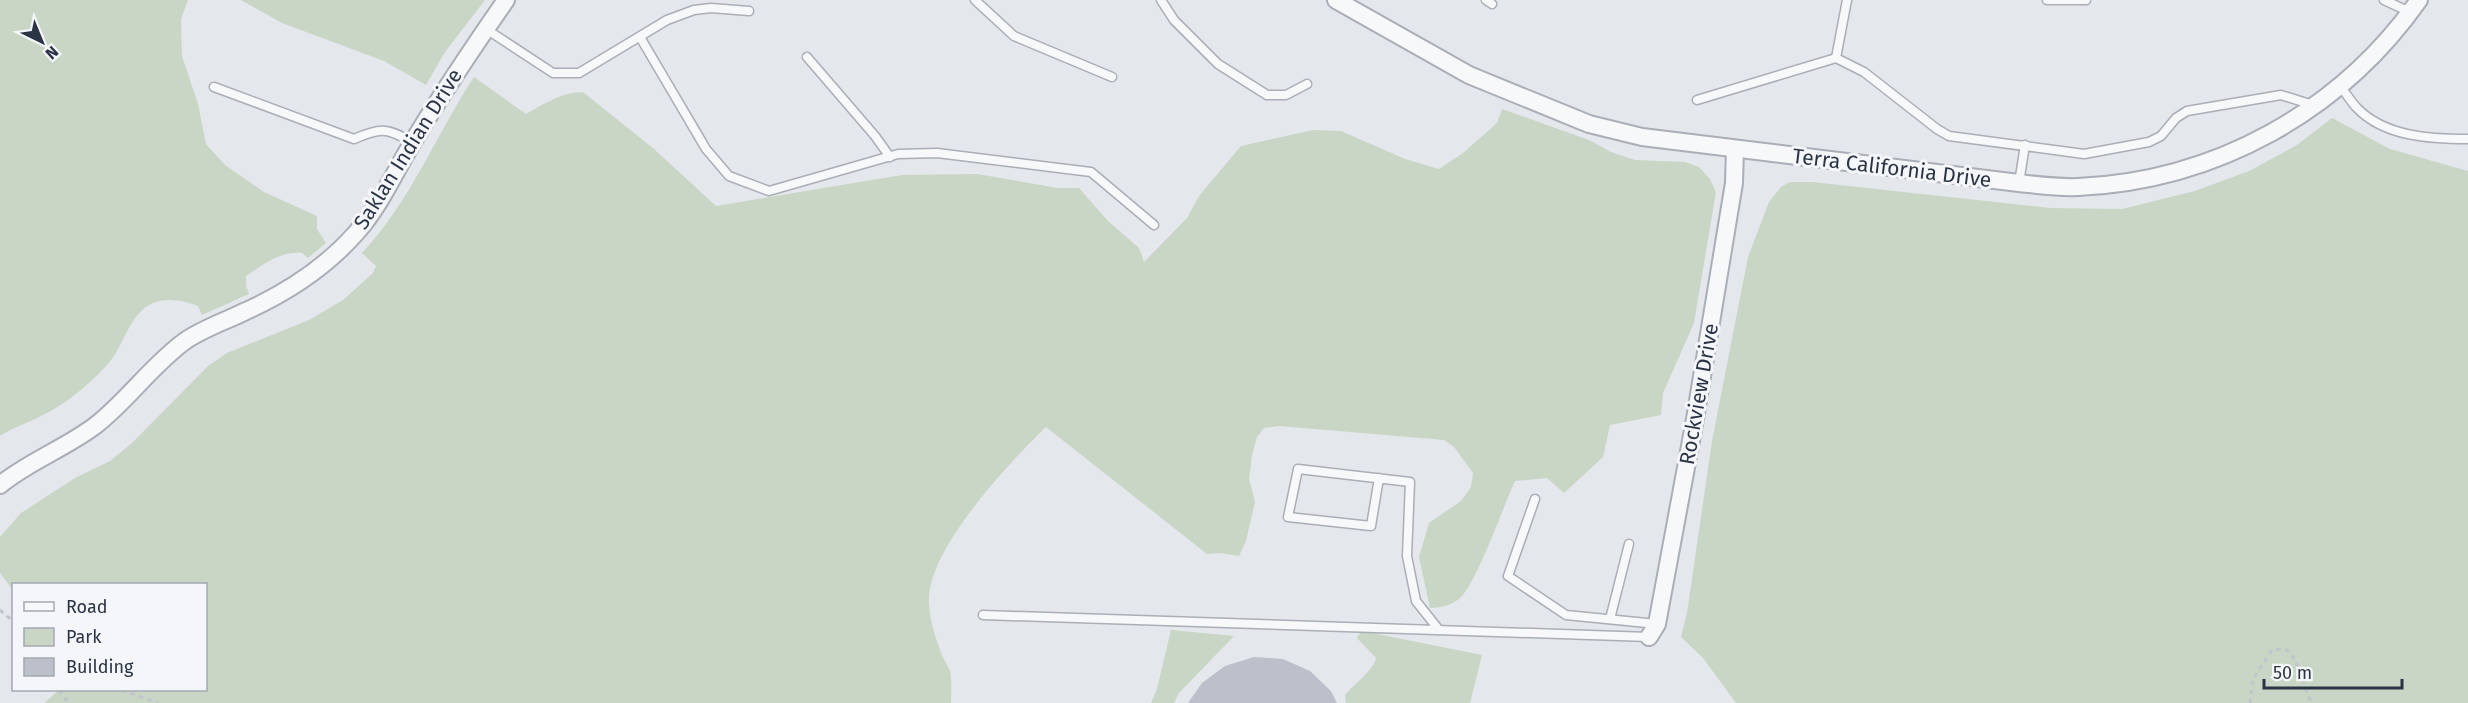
<svg xmlns="http://www.w3.org/2000/svg" width="2468" height="703" viewBox="0 0 2468 703" font-family="'Fira Sans',sans-serif">
<style>
.green{fill:#c9d6c5}
.building{fill:#bbc0ca}
.lines{fill:none;stroke-linecap:round;stroke-linejoin:round}
.lane-casing{stroke:#a9aeb7;stroke-width:11}
.street-casing{stroke:#a9aeb7;stroke-width:20}
.path{stroke:#c2c5cb;stroke-width:3;stroke-dasharray:4.5 4.5;stroke-linecap:butt}
.lane{stroke:#f7f8fa;stroke-width:8}
.street{stroke:#f7f8fa;stroke-width:16}
.labels{text-anchor:middle;dominant-baseline:central;stroke-width:6;stroke-linejoin:round;paint-order:stroke}
.street-label{font-size:21px;fill:#2b3445;stroke:#f4f6f9}
</style>
<rect width="100%" height="100%" fill="#e4e7ec"/>
<g class="green">
<path d="M0,0H188L181,19L182,56L198,104L206,144L225,165L264,192L317,216V229L326,243L308,258L302,253C280,251 264,264 246,276V286L249,294L202,315L198,306C185,301 167,297 153,303C129,313 124,347 107,365C86,388 62,407 33,420C21,425 11,429 0,436Z"/>
<path d="M241,0H485L445,52L426,85L384,61L282,23Z"/>
<path d="M474,77L526,114C544,104 562,92 583,92L654,149L716,206L902,175L977,174L1058,188H1079L1108,221L1139,248L1144,262L1187,218L1199,196L1241,146L1313,130L1341,131L1405,159L1439,169L1463,153L1497,123L1502,109L1589,140L1611,152L1635,160L1685,162L1699,167L1710,179L1716,192L1694,323L1663,393L1661,415L1610,425L1603,457L1564,493L1547,478L1515,481C1504,505 1476,584 1460,598C1452,605 1440,608 1430,608L1419,557L1429,523L1461,501L1471,487L1473,473L1454,447L1444,440L1279,426L1264,428L1257,437L1252,455L1249,479L1255,502L1246,541L1239,556L1220,553L1207,554L1046,427C1010,462 924,552 929,605C930,620 935,636 940,650C942,657 947,664 950,671C952,680 951,693 951,703H44L59,690H206V584H14L13,590L0,573V537L21,513L75,478L110,461L132,443L208,366L227,353L309,320L343,300L373,273L376,266L362,253C410,202 436,135 474,77Z"/>
<path d="M2332,118L2390,149L2468,171V703H1736L1703,658L1681,637L1687,613L1712,441L1748,257L1769,202L1781,187L1790,182H1812L2051,208L2122,209L2195,191L2249,171L2297,145Z"/>
<path d="M1171,630L1234,636L1179,693L1174,703H1151L1157,689Z"/>
<path d="M1367,632L1482,655L1470,703H1346L1345,695C1354,684 1374,670 1376,658L1357,638L1360,633Z"/>
</g>
<path class="building" d="M1254,657L1283,659L1310,671L1331,691L1337,703H1188L1202,683L1225,666Z"/>
<g class="lines">
<defs>
<g id="lane">
<path d="M975,0L1014,36L1112,77"/>
<path d="M1161,0L1174,20L1218,64L1267,95H1286L1307,84"/>
<path d="M1486,0L1492,4"/>
<path d="M2047,0H2086"/>
<path d="M2384,0L2410,12"/>
<path d="M486,29L553,73H579L667,20L694,10L711,8L749,11"/>
<path d="M640,37L706,149L729,176L769,191L898,154L937,153L1091,172L1154,225"/>
<path d="M807,57L875,136L890,157"/>
<path d="M1836,58L1847,0"/>
<path d="M2340,86C2346,93 2351,102 2357,108C2385,137 2431,139 2468,139"/>
<path d="M214,87L354,139C381,127 387,128 412,142"/>
<path d="M1697,100L1836,58L1864,72L1937,129L1949,136L2084,154L2149,142L2161,136L2176,118L2187,111L2281,95L2313,105"/>
<path d="M2019,183L2025,145"/>
<path d="M1379,478L1371,526L1288,517L1298,469L1410,482L1407,556L1416,601L1439,630"/>
<path d="M1535,499L1508,576L1566,615L1657,624"/>
<path d="M983,615L1649,637"/>
<path d="M1610,619L1629,544"/>
</g>
<g id="street">
<path d="M1336,0L1469,75L1589,124L1642,137L2019,183C2038,185 2059,188 2078,187C2215,181 2340,112 2419,0"/>
<path d="M0,485C29,461 66,448 96,425C128,400 152,365 185,341C204,328 226,321 246,311C288,292 326,267 356,233C381,205 395,171 414,140C443,92 474,46 506,0"/>
<path d="M1649,637L1657,624L1695,419L1734,183L1735,149"/>
</g>
</defs>
<use href="#lane" class="lane-casing"/>
<use href="#street" class="street-casing"/>
<g class="path">
<path d="M0,610L14,622"/>
<path d="M61,690V694L69,703"/>
<path d="M122,690L158,703"/>
<path d="M2250,703L2253,679L2272,650L2285,649C2302,661 2301,684 2312,703"/>
</g>
<use href="#lane" class="lane"/>
<use href="#street" class="street"/>
</g>
<g class="labels">
<g class="street-label">
<text transform="translate(408 149) rotate(-58)">Saklan Indian Drive</text>
<text transform="translate(1892 168) rotate(7)">Terra California Drive</text>
<text transform="translate(1699 394) rotate(-80)">Rockview Drive</text>
</g>
</g>
<rect x="12" y="583" width="195" height="108" fill="#f4f6f9" stroke="#a4a8b1" stroke-width="1.5"/>
<rect x="24" y="602" width="30" height="9" fill="#f7f8fa" stroke="#a4a8b1" stroke-width="1.5"/>
<text x="66" y="613" font-size="18" fill="#2b3445">Road</text>
<rect x="24" y="628" width="30" height="18" fill="#c9d6c5" stroke="#a4a8b1" stroke-width="1.5"/>
<text x="66" y="643" font-size="18" fill="#2b3445">Park</text>
<rect x="24" y="658" width="30" height="18" fill="#bbc0ca" stroke="#a4a8b1" stroke-width="1.5"/>
<text x="66" y="673" font-size="18" fill="#2b3445">Building</text>
<g transform="translate(42 42) rotate(137)" stroke="#f4f6f9" stroke-width="4.5" paint-order="stroke">
<path d="M0-4.5L10 22L0 15L-10 22Z" fill="#2b3445"/>
<text y="-9" font-size="16" font-weight="bold" text-anchor="middle" fill="#2b3445">N</text>
</g>
<path d="M2264 679v9h138v-9" fill="none" stroke="#2b3445" stroke-width="3"/>
<text x="2273" y="679" font-size="18" fill="#2b3445" stroke="#f4f6f9" stroke-width="4.5" paint-order="stroke">50 m</text>
</svg>
